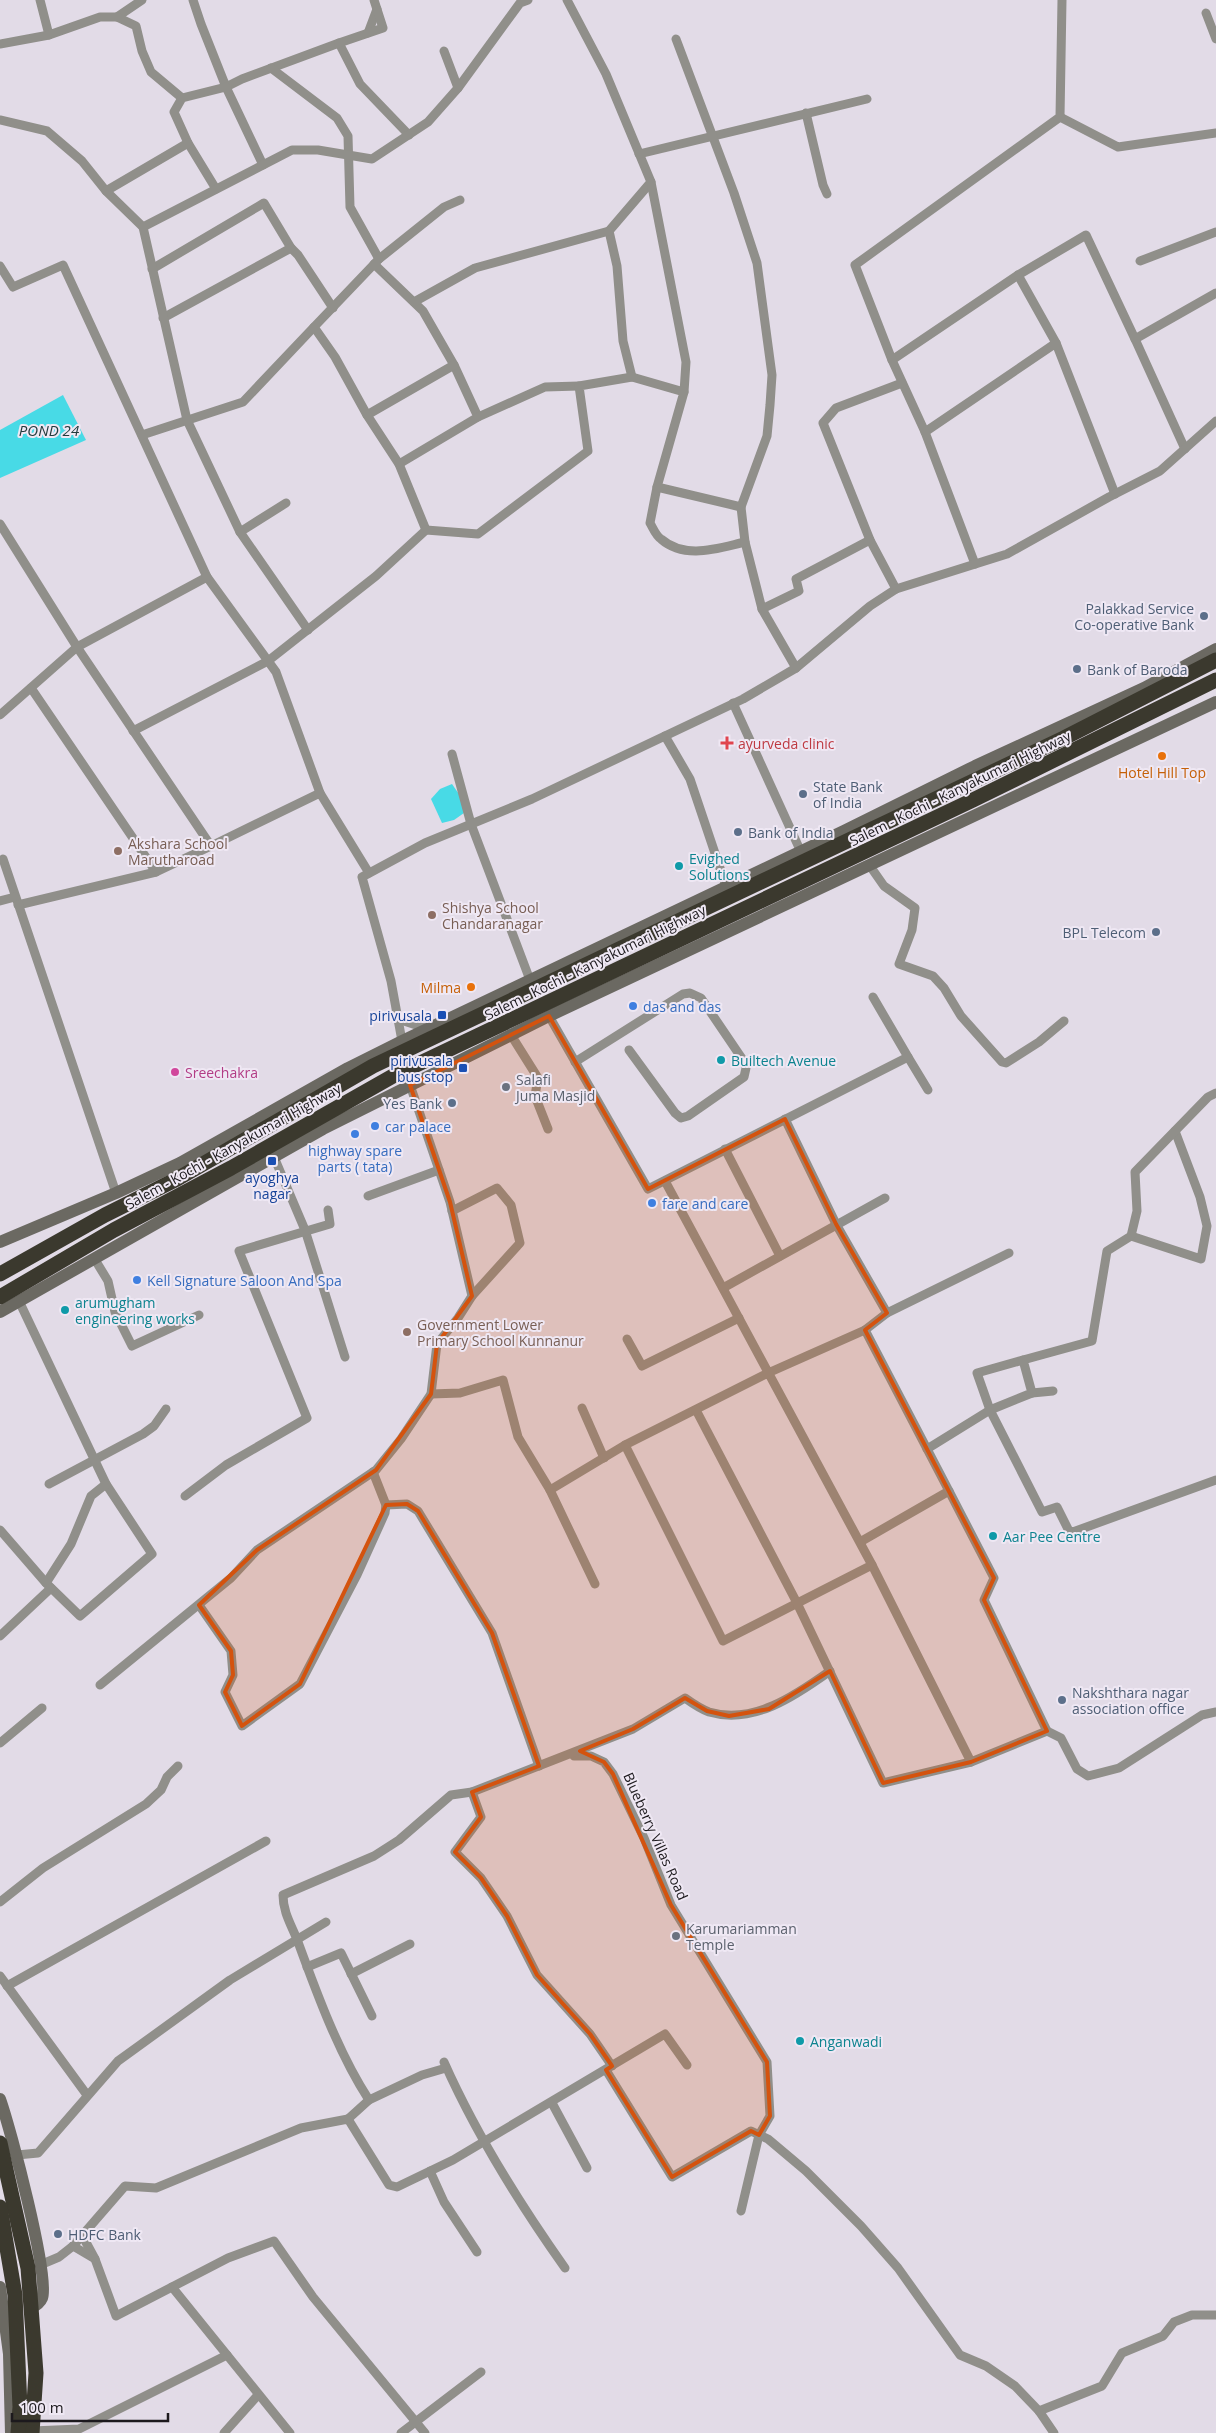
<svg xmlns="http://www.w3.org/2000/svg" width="1216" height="2433" viewBox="0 0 1216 2433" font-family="'Open Sans',sans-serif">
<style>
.water{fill:#48dae6}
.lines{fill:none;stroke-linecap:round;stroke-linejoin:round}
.street{stroke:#908f8a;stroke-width:9}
.secondary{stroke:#6b6962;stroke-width:12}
.highway{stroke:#3b392e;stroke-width:15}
.marked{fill:#d4530e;fill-opacity:0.2;stroke:#d4530e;stroke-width:4;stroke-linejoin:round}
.service-dot{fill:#5c6f8a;stroke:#efe8f4;stroke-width:2}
.health-dot{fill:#e0444e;stroke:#efe8f4;stroke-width:2}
.food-dot{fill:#e8710a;stroke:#efe8f4;stroke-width:2}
.education-dot{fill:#8d6e63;stroke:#efe8f4;stroke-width:2}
.culture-dot{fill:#0f9aa8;stroke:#efe8f4;stroke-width:2}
.shop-dot{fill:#3f7fe0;stroke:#efe8f4;stroke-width:2}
.transit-dot{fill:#1a4fb4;stroke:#efe8f4;stroke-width:2}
.hotel-dot{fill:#d1479c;stroke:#efe8f4;stroke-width:2}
.worship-dot{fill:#6b7280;stroke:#efe8f4;stroke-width:2}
.labels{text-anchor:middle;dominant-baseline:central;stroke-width:4;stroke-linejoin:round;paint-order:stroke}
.service-label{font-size:14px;fill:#4e5e75;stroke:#efe8f4;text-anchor:start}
.health-label{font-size:14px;fill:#be3a42;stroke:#efe8f4;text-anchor:start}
.food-label{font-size:14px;fill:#c56008;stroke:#efe8f4}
.street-label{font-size:14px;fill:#1c191d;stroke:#efe8f4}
.education-label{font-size:14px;fill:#785e54;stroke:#efe8f4;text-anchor:start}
.culture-label{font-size:14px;fill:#0d838f;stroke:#efe8f4;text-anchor:start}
.shop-label{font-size:14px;fill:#366cbe;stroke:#efe8f4;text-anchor:start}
.transit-label{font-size:14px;fill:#164399;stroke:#efe8f4;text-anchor:end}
.hotel-label{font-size:14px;fill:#b23c85;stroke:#efe8f4;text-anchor:start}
.worship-label{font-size:14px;fill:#5b616d;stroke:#efe8f4;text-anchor:start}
.water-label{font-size:15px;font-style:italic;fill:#233b3d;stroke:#efe8f4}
</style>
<rect width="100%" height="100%" fill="#e2dbe7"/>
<g class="water">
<path d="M63,395L86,440L0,478V430Z"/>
<path d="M452,784L461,797L464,813L454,820L442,823L431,799L440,789Z"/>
</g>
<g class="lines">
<g class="street">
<path d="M40,0L49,35"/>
<path d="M193,0L201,24L226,87L242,79L339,43L360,84L409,135"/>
<path d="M567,0L606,74L651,182L609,231L617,266L623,341L632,377"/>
<path d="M1206,13L1216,39"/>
<path d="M117,17L142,0"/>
<path d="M368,33L377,9"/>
<path d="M339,43L383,28L374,0"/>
<path d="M0,44L49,35L100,17H117L136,26L142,51L151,72L182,98"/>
<path d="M271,68L337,118L348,136L350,207L379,259"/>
<path d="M458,88L520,3L528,0"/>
<path d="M806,113L823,185L827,194"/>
<path d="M1060,117L1118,147L1216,133"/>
<path d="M0,120L47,131L82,161L106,191"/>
<path d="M639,154L867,99"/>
<path d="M651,182L686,362L684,392"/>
<path d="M216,189L188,143L174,112L182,98L226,87L263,165"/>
<path d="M143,227L106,191L188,143"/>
<path d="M1140,261L1216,232"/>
<path d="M374,264L423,311L454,365L478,417L399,464"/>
<path d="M0,266L13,287L63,265L207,577"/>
<path d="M152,269L264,203L291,248L298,255L333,308"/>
<path d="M1018,275L1056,343"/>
<path d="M414,302L475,268L609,231"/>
<path d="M163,318L291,248"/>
<path d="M1135,339L1185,449"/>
<path d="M892,360L1018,275L1086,235L1135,339L1216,293"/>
<path d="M367,415L454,365"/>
<path d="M478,417L545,387L579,386"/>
<path d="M925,432L1056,343L1115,494"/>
<path d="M142,435L243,402L314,327"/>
<path d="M657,487L650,523C653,528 656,536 661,539C685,560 718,548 745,542"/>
<path d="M741,507L745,542L762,609L796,668"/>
<path d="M0,524L77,647L207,577L276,672L320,793"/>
<path d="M426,530L399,464L367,415L335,357L314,327L379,259L444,207L460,200"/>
<path d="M240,532L286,503"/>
<path d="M975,564L925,432L892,360L855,265L1060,117L1062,0"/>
<path d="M896,589L870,540L823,423L836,408L902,383"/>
<path d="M762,609L799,591L796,579L870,540"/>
<path d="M308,630L240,532L187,420L143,227L292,150H318L372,159L428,122L458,88L444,51"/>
<path d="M31,688L156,872"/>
<path d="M733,703L801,852"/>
<path d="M0,715L77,647L211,846L156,872L18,905"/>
<path d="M133,731L268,661L376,576L426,530L478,534L588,451L579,386L632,377L684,392L657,487L741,507L767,436L770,405L772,375L757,263L734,193L676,39"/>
<path d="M665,736L690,779L726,886"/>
<path d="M452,754L471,824L530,980"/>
<path d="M211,846L320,793L369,873"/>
<path d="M3,859L116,1193"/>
<path d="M870,866L884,886L915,908L912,930L899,964L933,976L944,988L961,1016L1002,1062L1006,1063L1039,1042L1064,1021"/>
<path d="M0,901L15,897"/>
<path d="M549,1016L648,1189L908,1057L873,997"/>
<path d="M398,1019L428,1029"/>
<path d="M511,1035L538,1078L535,1096L548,1129"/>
<path d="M402,1041L391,981L362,877L425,843L532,799L743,699L796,668L870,606L896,589L1007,554L1109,497L1160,471L1216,421"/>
<path d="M908,1057L928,1090"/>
<path d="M575,1062L683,994L690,993L701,998L743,1060L746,1068L744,1077L688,1116L681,1118L675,1113L629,1050"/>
<path d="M785,1119L836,1224L887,1313L865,1330"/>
<path d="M725,1149L780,1256"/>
<path d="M274,1157L305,1230L345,1357"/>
<path d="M665,1181L872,1565L723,1641L625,1445L768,1373L865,1330L949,1491L860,1542"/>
<path d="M368,1196L439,1170"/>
<path d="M452,1211L497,1188L511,1205L520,1243L472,1296"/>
<path d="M1131,1236L1201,1259L1207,1226L1200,1197L1175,1131"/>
<path d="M94,1258L108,1281L115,1312L132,1346L199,1315"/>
<path d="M723,1288L885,1198"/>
<path d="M887,1313L1009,1253"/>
<path d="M627,1339L642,1366L739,1318"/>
<path d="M1023,1360L977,1373L990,1410L1042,1512L1057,1507L1070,1533L1216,1480"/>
<path d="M1032,1393L1053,1391"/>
<path d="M431,1394L460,1393L503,1380L518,1437L550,1490"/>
<path d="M582,1408L604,1458"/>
<path d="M696,1410L797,1603L883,1783L971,1762"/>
<path d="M927,1449L990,1410L1032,1393L1023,1360L1092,1341L1107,1251L1131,1236L1137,1211L1135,1172L1208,1097L1216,1093"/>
<path d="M49,1484L143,1434L154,1426L166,1409"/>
<path d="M185,1496L226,1465L307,1418L239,1251L330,1224L328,1210"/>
<path d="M386,1505L407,1504L418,1511L492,1633L539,1766"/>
<path d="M0,1530L46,1583L80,1616L152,1554L106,1484L19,1301"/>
<path d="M872,1565L971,1762L1047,1731L984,1600L994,1578L949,1491"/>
<path d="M46,1583L71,1544L91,1496L106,1484"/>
<path d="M595,1584L550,1490L625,1445"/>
<path d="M199,1605L231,1651L233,1675L225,1692L242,1726L300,1684L357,1575L385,1513L386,1505L373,1472"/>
<path d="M0,1636L51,1588"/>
<path d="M100,1685L231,1578L257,1550L376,1470L401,1439L431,1394L437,1344L458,1318L472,1296L450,1202L410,1085"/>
<path d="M1047,1731L1061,1738L1077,1769L1088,1776L1119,1768L1202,1715L1216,1712"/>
<path d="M0,1743L42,1708"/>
<path d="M574,1756H591L604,1762L613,1774L644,1838L671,1905L767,2062L770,2116L759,2135L741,2211"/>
<path d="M0,1902L43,1868L146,1804L161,1790L167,1777L178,1766"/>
<path d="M307,1967L341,1953L372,2016"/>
<path d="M351,1974L410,1944"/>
<path d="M0,1976L87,2095"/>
<path d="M7,1986L266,1841"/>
<path d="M444,2062C476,2134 519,2203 565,2268"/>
<path d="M612,2066L590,2034L537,1975L507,1916L481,1878L455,1852L481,1817L472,1792L633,1729L685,1698C692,1703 701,1709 709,1712C753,1725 795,1696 830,1671"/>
<path d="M606,2070L672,2177L751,2131L768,2139L806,2171L861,2226L898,2268L960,2355L986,2366L1015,2386L1039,2411L1054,2433"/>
<path d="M369,2100C339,2054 317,1994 298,1942C292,1926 283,1913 283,1895L374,1856L399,1840L451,1795L472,1792"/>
<path d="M552,2103L587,2168"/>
<path d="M348,2119L369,2100L422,2075L446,2068"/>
<path d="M17,2155L38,2153L118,2061L230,1980L326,1922"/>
<path d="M430,2171L444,2202L477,2252"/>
<path d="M82,2235L95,2259"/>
<path d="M40,2265L59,2257L73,2246"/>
<path d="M172,2287L228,2258L274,2241L313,2297L425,2433"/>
<path d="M227,2355L172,2287L116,2316L95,2259L73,2246L125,2186L156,2188L301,2128L348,2119L389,2185L397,2187L453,2160L665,2034L687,2065"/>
<path d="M1039,2411L1102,2386L1122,2353L1163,2336L1174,2322L1192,2315H1216"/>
<path d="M32,2431L79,2429L227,2355L290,2433"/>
<path d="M224,2433L258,2395"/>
<path d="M401,2433L481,2372"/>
</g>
<g class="secondary">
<path d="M0,1242L116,1193L180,1163L348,1068L402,1041L844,831L975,766L1144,688L1216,649"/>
<path d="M0,1312L323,1129L549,1016L1216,702"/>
<path d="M0,2099C10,2127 50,2277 42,2298C40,2303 36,2305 31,2308"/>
<path d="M0,2287L9,2354L11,2433"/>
</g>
<g class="highway">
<path d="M0,1274L105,1215L177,1179L373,1066L1064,738L1216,660"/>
<path d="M0,1297L114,1230L231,1168L393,1076L973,800L1216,680"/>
<path d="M0,2143L28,2268L36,2373L32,2433"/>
<path d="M0,2207L15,2295L20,2407L18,2433"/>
</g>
</g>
<path class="marked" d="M549,1016L648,1189L785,1119L836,1224L887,1313L865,1330L994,1578L984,1600L1047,1731L971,1762L883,1783L830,1671L769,1709L729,1716L707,1711L685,1698L633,1729L580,1751L604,1762L613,1774L671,1905L767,2062L770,2116L759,2135L751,2131L672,2177L606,2070L612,2066L590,2034L537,1975L507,1916L481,1878L455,1852L481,1817L472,1792L539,1766L492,1633L418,1511L407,1504L386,1505L300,1684L242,1726L225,1692L233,1675L231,1651L199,1605L257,1550L376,1470L431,1394L437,1344L472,1296L450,1202L410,1085Z"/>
<g class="service-dot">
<circle cx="1204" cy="616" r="5"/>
<circle cx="1077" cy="669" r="5"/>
<circle cx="803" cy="794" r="5"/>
<circle cx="738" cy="832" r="5"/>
<circle cx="1156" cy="932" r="5"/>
<circle cx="452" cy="1103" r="5"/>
<circle cx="1062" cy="1700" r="5"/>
<circle cx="58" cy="2234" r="5"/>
</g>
<path class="health-dot" d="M724.5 735.5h5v5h5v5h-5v5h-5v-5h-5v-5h5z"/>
<g class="food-dot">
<circle cx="1162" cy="756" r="5"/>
<circle cx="471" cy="987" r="5"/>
</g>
<g class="education-dot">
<circle cx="118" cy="851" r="5"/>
<circle cx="432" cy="915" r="5"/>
<circle cx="407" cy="1332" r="5"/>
</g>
<g class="culture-dot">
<circle cx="679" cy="866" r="5"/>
<circle cx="721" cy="1060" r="5"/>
<circle cx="65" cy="1310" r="5"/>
<circle cx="993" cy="1536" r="5"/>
<circle cx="800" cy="2041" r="5"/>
</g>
<g class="shop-dot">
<circle cx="633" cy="1006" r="5"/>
<circle cx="375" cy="1126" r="5"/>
<circle cx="355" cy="1134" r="5"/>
<circle cx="652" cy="1203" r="5"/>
<circle cx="137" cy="1280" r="5"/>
</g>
<g class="transit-dot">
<rect x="437" y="1010" width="10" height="10" rx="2.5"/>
<rect x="458" y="1063" width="10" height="10" rx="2.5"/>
<rect x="267" y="1156" width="10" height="10" rx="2.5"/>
</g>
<circle class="hotel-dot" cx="175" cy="1072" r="5"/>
<g class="worship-dot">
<circle cx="506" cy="1087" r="5"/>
<circle cx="676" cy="1936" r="5"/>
</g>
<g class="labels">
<g class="service-label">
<text x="1194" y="608" text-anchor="end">Palakkad Service<tspan x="1194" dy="16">Co-operative Bank</tspan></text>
<text x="1087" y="669">Bank of Baroda</text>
<text x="813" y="786">State Bank<tspan x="813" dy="16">of India</tspan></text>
<text x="748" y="832">Bank of India</text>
<text x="1146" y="932" text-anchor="end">BPL Telecom</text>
<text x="442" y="1103" text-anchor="end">Yes Bank</text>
<text x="1072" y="1692">Nakshthara nagar<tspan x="1072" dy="16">association office</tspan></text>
<text x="68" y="2234">HDFC Bank</text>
</g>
<g class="health-label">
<text x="738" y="743">ayurveda clinic</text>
</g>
<g class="food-label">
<text x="1162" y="772">Hotel Hill Top</text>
<text x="461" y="987" text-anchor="end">Milma</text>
</g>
<g class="street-label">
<text transform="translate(960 788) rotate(-26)">Salem - Kochi - Kanyakumari Highway</text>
<text transform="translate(595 962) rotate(-26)">Salem - Kochi - Kanyakumari Highway</text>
<text transform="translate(233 1146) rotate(-29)">Salem - Kochi - Kanyakumari Highway</text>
<text transform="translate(656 1836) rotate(66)">Blueberry Villas Road</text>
</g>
<g class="education-label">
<text x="128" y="843">Akshara School<tspan x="128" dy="16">Marutharoad</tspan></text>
<text x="442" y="907">Shishya School<tspan x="442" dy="16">Chandaranagar</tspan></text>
<text x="417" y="1324">Government Lower<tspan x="417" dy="16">Primary School Kunnanur</tspan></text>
</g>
<g class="culture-label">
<text x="689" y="858">Evighed<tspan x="689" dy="16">Solutions</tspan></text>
<text x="731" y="1060">Builtech Avenue</text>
<text x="75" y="1302">arumugham<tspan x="75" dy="16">engineering works</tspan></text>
<text x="1003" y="1536">Aar Pee Centre</text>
<text x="810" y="2041">Anganwadi</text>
</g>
<g class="shop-label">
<text x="643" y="1006">das and das</text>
<text x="385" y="1126">car palace</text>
<text x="355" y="1150" text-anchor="middle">highway spare<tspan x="355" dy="16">parts ( tata)</tspan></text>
<text x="662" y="1203">fare and care</text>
<text x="147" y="1280">Kell Signature Saloon And Spa</text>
</g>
<g class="transit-label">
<text x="432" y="1015">pirivusala</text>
<text x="453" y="1060">pirivusala<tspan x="453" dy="16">bus stop</tspan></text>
<text x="272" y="1177" text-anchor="middle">ayoghya<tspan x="272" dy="16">nagar</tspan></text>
</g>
<g class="hotel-label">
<text x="185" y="1072">Sreechakra</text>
</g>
<g class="worship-label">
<text x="516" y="1079">Salafi<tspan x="516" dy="16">Juma Masjid</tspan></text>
<text x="686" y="1928">Karumariamman<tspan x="686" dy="16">Temple</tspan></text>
</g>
<g class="water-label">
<text x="49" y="430">POND 24</text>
</g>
</g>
<path d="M12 2413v8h156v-8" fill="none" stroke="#1c191d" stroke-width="2.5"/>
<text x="20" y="2413" font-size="15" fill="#1c191d" stroke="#efe8f4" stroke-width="4" paint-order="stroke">100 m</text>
</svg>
